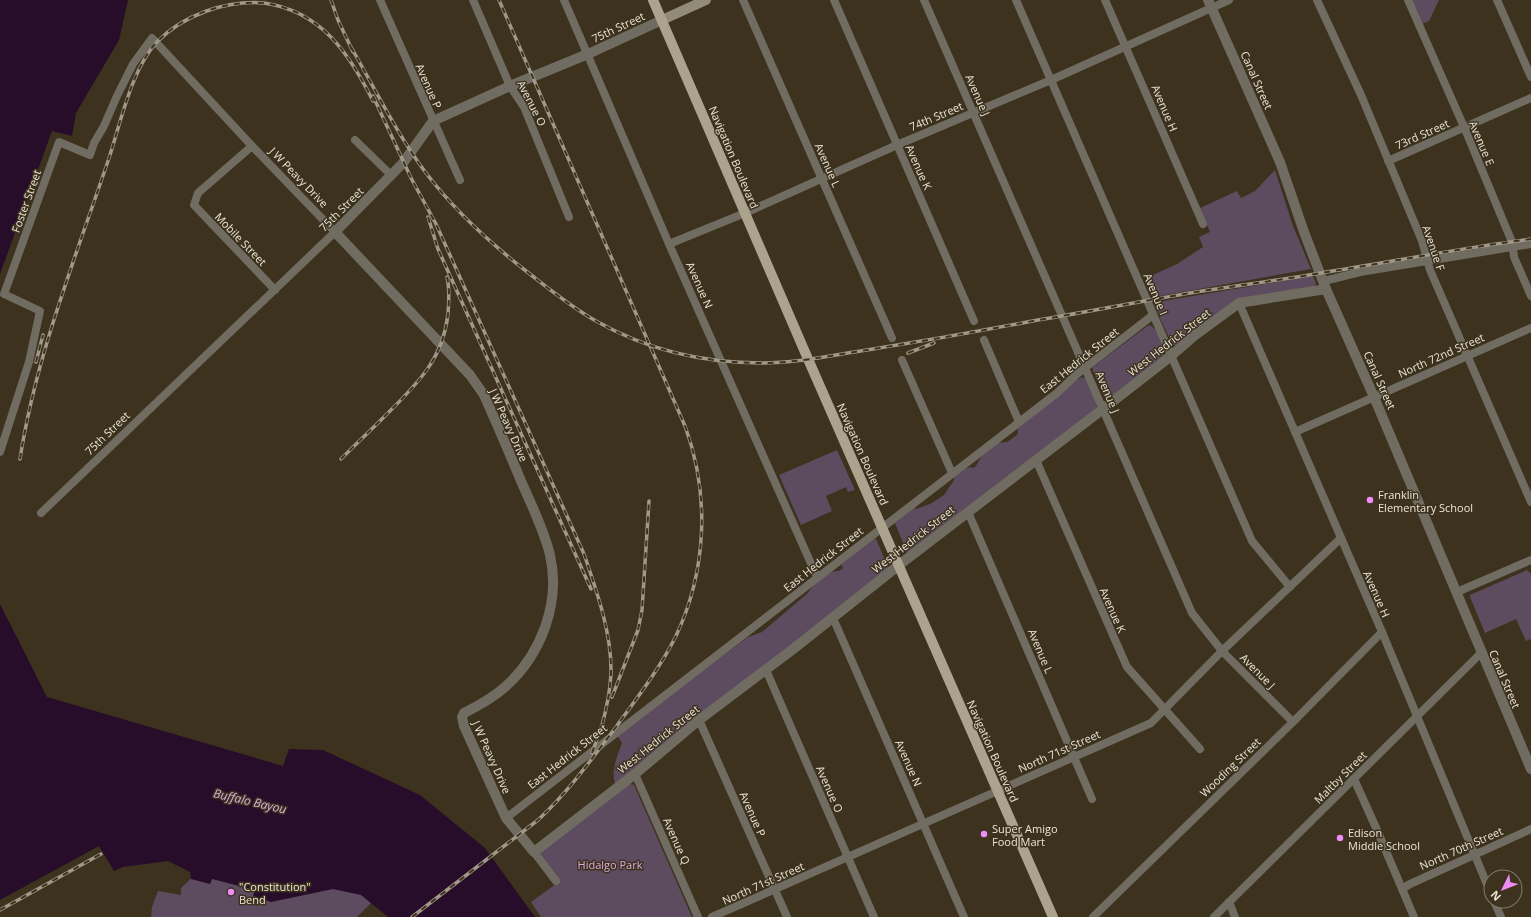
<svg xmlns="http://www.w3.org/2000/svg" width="1531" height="917" viewBox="0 0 1531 917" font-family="'Open Sans',sans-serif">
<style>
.green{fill:#5d4b5f}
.water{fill:#270d2a}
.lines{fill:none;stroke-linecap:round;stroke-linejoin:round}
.minor{stroke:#716c61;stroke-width:8}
.tertiary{stroke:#716c61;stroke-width:10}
.secondary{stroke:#928b7b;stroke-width:10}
.primary{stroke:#aca38e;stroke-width:10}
.rail-casing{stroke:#a09888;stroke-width:3.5}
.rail{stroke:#3c321d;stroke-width:2;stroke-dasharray:6;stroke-linecap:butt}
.poi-dot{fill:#ee8cf8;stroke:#3c321d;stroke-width:1.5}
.labels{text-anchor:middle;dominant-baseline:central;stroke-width:3;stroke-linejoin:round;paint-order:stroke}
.street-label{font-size:11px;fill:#ebe5d8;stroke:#3c321d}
.poi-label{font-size:11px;fill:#ebe5d8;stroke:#3c321d;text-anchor:start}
.park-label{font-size:11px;fill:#dcaae1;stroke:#3c321d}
.water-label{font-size:12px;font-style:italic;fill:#deabe2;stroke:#3c321d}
</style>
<rect width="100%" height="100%" fill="#3c321d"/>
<g class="green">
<path d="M1412,0H1439L1429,21L1422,24Z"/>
<path d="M1275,170L1293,226L1311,269L1154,297L1146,278L1177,264L1203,247L1199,237L1210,232L1200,208L1237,191L1241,198L1255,191Z"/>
<path d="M1313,276L1316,283L1314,287L1248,299L1176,347L1171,342L1154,305L1157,302Z"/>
<path d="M1149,325C1158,328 1164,347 1164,355L1111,399L1106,398L1093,371V367L1146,327Z"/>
<path d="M1082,377L1085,378L1096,401L1097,408L907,553L895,523L914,508L916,509L930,504L944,495L954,480V477L964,469L971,467L973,468L976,466L982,455L997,443L1007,442L1017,435L1018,432L1017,427L1076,380Z"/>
<path d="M837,450L855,490L848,492L846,487L826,496L832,511L801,525L779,475Z"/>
<path d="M874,539H876L889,569L615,784C611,770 617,756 622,743L617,735L748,637L762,632L808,593C813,584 828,570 839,571L843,568L841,565L850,557Z"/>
<path d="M1527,570L1531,574V639L1526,641L1516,619L1485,633L1470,597V595Z"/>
<path d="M627,783L634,785L692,917H541L531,902L560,881L539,852Z"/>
<path d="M213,858L378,896L357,917H151L152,907L158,891L181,895V888Z"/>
</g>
<g class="water">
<path d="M0,0H128L119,40L76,113L72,136L52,131L0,274Z"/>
<path d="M0,604L47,697L283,766L289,749L323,750L420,795L485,848L535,917H388L361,895L333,889L271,902L253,896L255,890L212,879L210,884L191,879L190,872L168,861L123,867L114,871L99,846L0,900Z"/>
</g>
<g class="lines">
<g class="minor">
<path d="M380,0L460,180"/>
<path d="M473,0L510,86L524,107L569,217"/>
<path d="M564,0L669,244L817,577"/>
<path d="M743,0L892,338"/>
<path d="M834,0L974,321"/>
<path d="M924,0L1192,613L1222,651L1293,722"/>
<path d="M1016,0L1252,541L1290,587"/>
<path d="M1105,0L1203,224"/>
<path d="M1317,0L1361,95L1422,241L1430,270L1531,502"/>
<path d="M1408,0L1464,127L1512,242L1514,257L1531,296"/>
<path d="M1497,0L1531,77"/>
<path d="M355,140L391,175"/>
<path d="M252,146L198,193L194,205L275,290"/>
<path d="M1388,161L1531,98"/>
<path d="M669,244L745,213L897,145L1051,80L1229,0"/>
<path d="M1324,281L1360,272L1531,244"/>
<path d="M1239,303L1382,632L1491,894"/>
<path d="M984,340L1019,422"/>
<path d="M902,360L952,473"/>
<path d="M1295,432L1531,328"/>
<path d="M0,452L29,362L40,311L4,294L59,142L90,155L94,143L104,126L117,96L133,64L152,38L252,146L335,232L41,513"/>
<path d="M1036,460L1127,667L1200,749"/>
<path d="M968,512L1092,799"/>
<path d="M1457,592L1531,560"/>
<path d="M833,618L964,917"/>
<path d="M766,670L874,917"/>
<path d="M699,720L787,917"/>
<path d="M635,774L698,917"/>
<path d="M1354,779L1377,830L1414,917"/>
<path d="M506,818L1057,393L1077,374L1153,315"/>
<path d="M534,852L556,881"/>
<path d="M1402,889L1410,884L1531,829"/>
<path d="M1494,901L1501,917"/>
<path d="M1229,902L1235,917"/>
<path d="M712,917L1151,723L1222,651L1341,538"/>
<path d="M1093,917L1293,722L1382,632"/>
<path d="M1214,917L1481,653"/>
</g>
<g class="tertiary">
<path d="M1208,0L1280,162L1304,232L1326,289L1374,397L1531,769"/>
<path d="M662,20L588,54L510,86L433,121L403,163L335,232L470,375L484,395C497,424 509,452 521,481C532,506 544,530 550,555C561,603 541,655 505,687C493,698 478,706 464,713L462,717L464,726L506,818L534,852L635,774L699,720L792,650L899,565L1103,409L1171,356L1194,336L1239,303L1326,289"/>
</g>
<path class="secondary" d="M662,20L706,0"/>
<path class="primary" d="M653,0L808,359L1053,917"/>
<defs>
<g id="rail">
<path d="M331,0L338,20L353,52"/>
<path d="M351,47C375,89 397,134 426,173C454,210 489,242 526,271C548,288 571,307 596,321C647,350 704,363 762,363C797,363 833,355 867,350C924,341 981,331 1038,320C1093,311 1147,300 1202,291C1242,285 1281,280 1321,273C1391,262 1461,248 1531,239"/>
<path d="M373,96L411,178L436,224L584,554C597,592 612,634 611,674C610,693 606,711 601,729"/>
<path d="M428,217L438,249L591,589"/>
<path d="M908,353L934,343"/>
<path d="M36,362L43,335"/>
<path d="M20,459C36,356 75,259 108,161C120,126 131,69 157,42C183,15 226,0 264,3C321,11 349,53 373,101"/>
<path d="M341,459C356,444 372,429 387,414C418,383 443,359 448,314C449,302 450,289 447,277"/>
<path d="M612,697L638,630L642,610L649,501"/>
<path d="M592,753L602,725"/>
<path d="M0,910L101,854"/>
<path d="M412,917L538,820C568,792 591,760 616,727C637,698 660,668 676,636C707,570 710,494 685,426L499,0"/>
</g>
</defs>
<use href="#rail" class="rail-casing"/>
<use href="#rail" class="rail"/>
</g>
<g class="poi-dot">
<circle cx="1370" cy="500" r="4"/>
<circle cx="984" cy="834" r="4"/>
<circle cx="1340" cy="838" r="4"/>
<circle cx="231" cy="892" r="4"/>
</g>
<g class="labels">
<g class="street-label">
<text transform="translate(618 27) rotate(-25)">75th Street</text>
<text transform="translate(1257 80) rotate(66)">Canal Street</text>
<text transform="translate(429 86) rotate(66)">Avenue P</text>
<text transform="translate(978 95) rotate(66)">Avenue J</text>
<text transform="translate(532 103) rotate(63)">Avenue O</text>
<text transform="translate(1165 108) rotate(67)">Avenue H</text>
<text transform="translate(936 116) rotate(-23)">74th Street</text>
<text transform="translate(1422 134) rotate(-24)">73rd Street</text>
<text transform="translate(1482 143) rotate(67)">Avenue E</text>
<text transform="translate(734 157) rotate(67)">Navigation Boulevard</text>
<text transform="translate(828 165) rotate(66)">Avenue L</text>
<text transform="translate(919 167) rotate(66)">Avenue K</text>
<text transform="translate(299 177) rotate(46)">J W Peavy Drive</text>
<text transform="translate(26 201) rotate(-70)">Foster Street</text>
<text transform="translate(341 209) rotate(-45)">75th Street</text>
<text transform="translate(241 239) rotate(46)">Mobile Street</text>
<text transform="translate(1434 248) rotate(71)">Avenue F</text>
<text transform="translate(700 285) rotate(66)">Avenue N</text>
<text transform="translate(1156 294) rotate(67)">Avenue I</text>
<text transform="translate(1169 342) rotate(-38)">West Hedrick Street</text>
<text transform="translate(1441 355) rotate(-24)">North 72nd Street</text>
<text transform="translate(1079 360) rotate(-39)">East Hedrick Street</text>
<text transform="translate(1380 380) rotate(66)">Canal Street</text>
<text transform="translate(1108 392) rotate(67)">Avenue J</text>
<text transform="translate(509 425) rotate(66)">J W Peavy Drive</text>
<text transform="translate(107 433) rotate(-44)">75th Street</text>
<text transform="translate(863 454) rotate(66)">Navigation Boulevard</text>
<text transform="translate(913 539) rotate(-38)">West Hedrick Street</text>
<text transform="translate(823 559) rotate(-38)">East Hedrick Street</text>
<text transform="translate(1377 594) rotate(66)">Avenue H</text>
<text transform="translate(1113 610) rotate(66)">Avenue K</text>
<text transform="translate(1041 651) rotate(67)">Avenue L</text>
<text transform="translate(1258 671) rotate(45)">Avenue J</text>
<text transform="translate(1505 679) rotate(67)">Canal Street</text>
<text transform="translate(658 739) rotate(-39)">West Hedrick Street</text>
<text transform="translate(993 751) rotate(66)">Navigation Boulevard</text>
<text transform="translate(1059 751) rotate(-24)">North 71st Street</text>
<text transform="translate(567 756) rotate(-38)">East Hedrick Street</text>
<text transform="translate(492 757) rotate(66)">J W Peavy Drive</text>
<text transform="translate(909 763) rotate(66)">Avenue N</text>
<text transform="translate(1230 767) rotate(-44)">Wooding Street</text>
<text transform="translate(1340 777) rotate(-45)">Maltby Street</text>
<text transform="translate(830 789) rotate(66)">Avenue O</text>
<text transform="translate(753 814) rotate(66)">Avenue P</text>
<text transform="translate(677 841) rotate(66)">Avenue Q</text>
<text transform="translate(1461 848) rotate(-24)">North 70th Street</text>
<text transform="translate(763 883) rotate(-24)">North 71st Street</text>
</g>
<g class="poi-label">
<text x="1378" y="494">Franklin<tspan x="1378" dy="13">Elementary School</tspan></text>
<text x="992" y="828">Super Amigo<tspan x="992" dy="13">Food Mart</tspan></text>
<text x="1348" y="832">Edison<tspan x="1348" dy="13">Middle School</tspan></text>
<text x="239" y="886">"Constitution"<tspan x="239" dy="13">Bend</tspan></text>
</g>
<g class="park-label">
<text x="610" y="864">Hidalgo Park</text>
</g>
<g class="water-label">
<text transform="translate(250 801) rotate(13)">Buffalo Bayou</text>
</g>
</g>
<g transform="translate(1503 889) rotate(227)"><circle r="19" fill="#3c321d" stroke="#827a68"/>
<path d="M0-3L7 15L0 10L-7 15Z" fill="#ee8cf8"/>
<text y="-6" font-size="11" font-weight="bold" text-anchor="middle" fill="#ebe5d8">N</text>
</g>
</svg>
